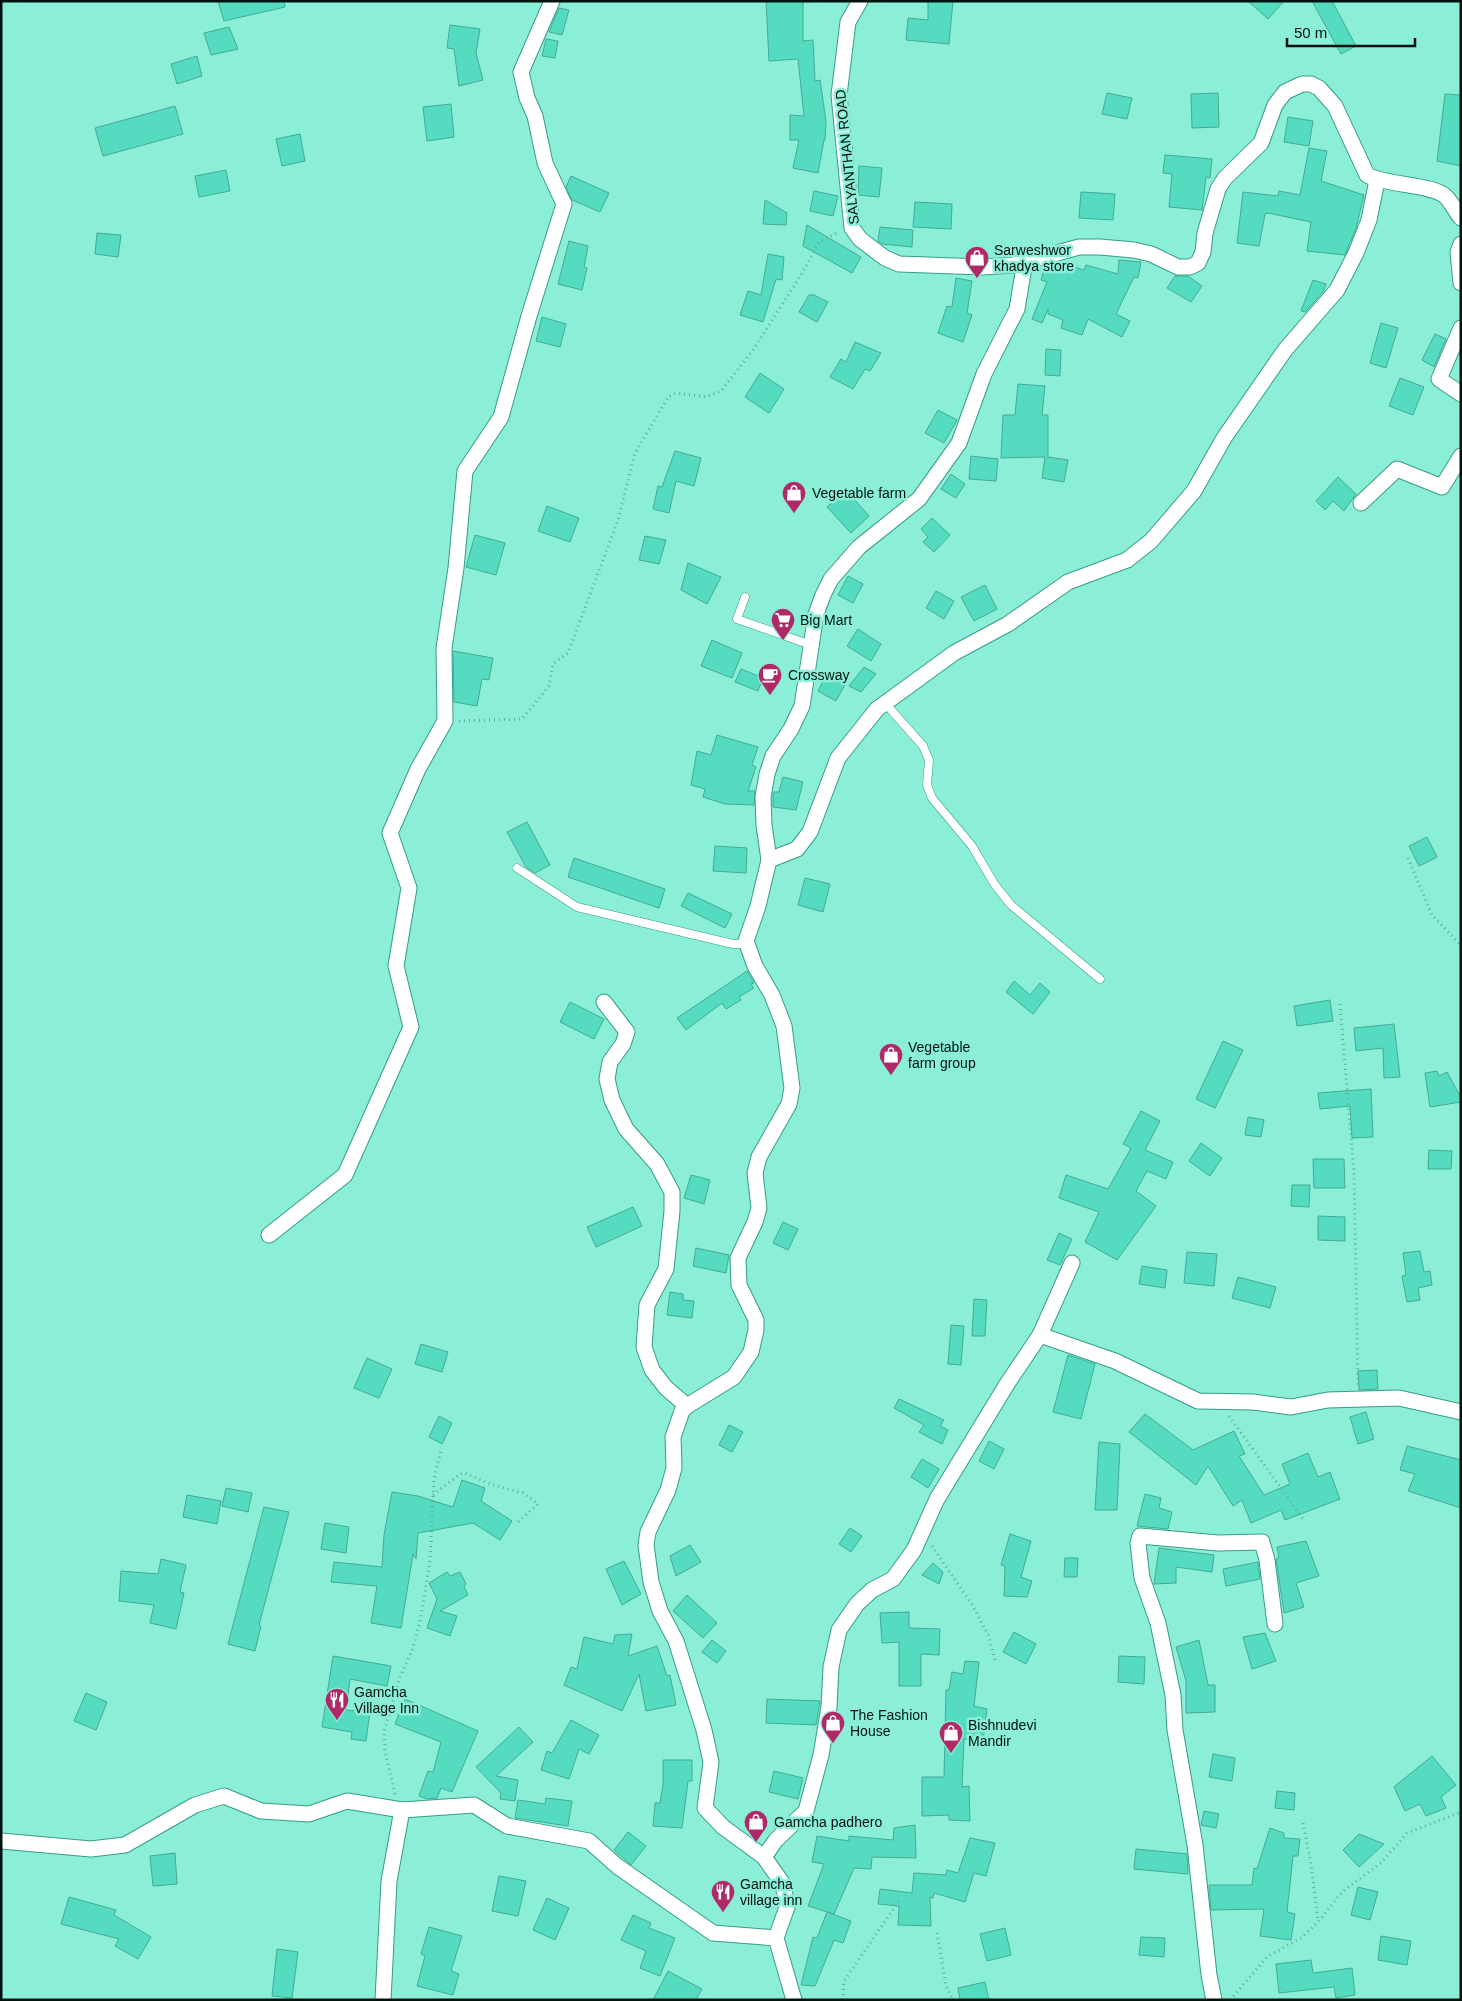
<svg xmlns="http://www.w3.org/2000/svg" width="1462" height="2001" viewBox="0 0 1462 2001" font-family="Helvetica,sans-serif">
<style>
.building{fill:#55dcc0;stroke:#43aa95}
.lines{fill:none;stroke-linecap:round;stroke-linejoin:round}
.lane-casing{stroke:#349d88;stroke-width:9}
.street-casing{stroke:#349d88;stroke-width:17}
.path{stroke:#61ac9b;stroke-width:3;stroke-dasharray:1 4;stroke-linecap:butt}
.lane{stroke:#fff;stroke-width:8}
.street{stroke:#fff;stroke-width:15}
.labels{text-anchor:middle;dominant-baseline:central;stroke-width:5;stroke-linejoin:round;paint-order:stroke}
.street-label{font-size:14px;fill:#00120e;stroke:#8beed7}
.poi-label{font-size:14px;fill:#00120e;stroke:#8beed7;text-anchor:start}
</style>
<rect width="100%" height="100%" fill="#8beed7"/>
<g class="building">
<path d="M218,1H284L285,7L224,21Z"/>
<path d="M766,1H803V41L813,40L815,81L820,80L826,121L825,140H824L818,173L793,168L799,140H790V115L804,116L798,59L769,61Z"/>
<path d="M928,1H953L949,44L906,40L908,18L928,20Z"/>
<path d="M1248,1H1284L1268,19Z"/>
<path d="M1312,1H1332L1356,46L1341,54Z"/>
<path d="M559,8L569,10L562,35L549,32Z"/>
<path d="M450,25L480,29L476,53L483,80L459,86L454,49L447,48Z"/>
<path d="M229,27L238,49L211,55L204,33Z"/>
<path d="M546,39L558,41L555,58L542,56Z"/>
<path d="M197,56L202,76L177,84L171,64Z"/>
<path d="M1107,93L1132,98L1127,119L1102,114Z"/>
<path d="M1218,93L1219,127L1192,128L1191,94Z"/>
<path d="M1445,94L1461,95V166L1437,161Z"/>
<path d="M451,104L454,137L427,141L423,107Z"/>
<path d="M175,106L183,134L103,156L95,128Z"/>
<path d="M1288,117L1313,121L1309,146L1284,142Z"/>
<path d="M300,134L305,161L282,166L276,139Z"/>
<path d="M1309,148L1327,151L1321,181L1364,195L1356,228L1345,255L1307,251L1311,222L1268,213L1265,214L1259,246L1237,243L1243,192L1278,196L1279,191L1300,195Z"/>
<path d="M1165,155L1212,159L1210,178L1206,177L1202,210L1169,207L1172,174L1163,173Z"/>
<path d="M859,166L882,168L879,197L858,195Z"/>
<path d="M226,170L230,191L199,197L195,176Z"/>
<path d="M571,176L609,193L600,212L572,200L566,187Z"/>
<path d="M814,191L838,196L833,216L810,211Z"/>
<path d="M1081,192L1115,194L1113,220L1079,218Z"/>
<path d="M765,200L787,213L786,225L763,224Z"/>
<path d="M915,202L952,204L951,229L913,227Z"/>
<path d="M807,225L861,257L852,273L803,246Z"/>
<path d="M880,227L913,230L912,247L882,244L878,241Z"/>
<path d="M97,233L121,235L118,257L95,254Z"/>
<path d="M569,241L588,246L584,267L587,268L582,290L558,284Z"/>
<path d="M768,254L784,257L782,280L776,279L763,322L740,315L748,291L761,295Z"/>
<path d="M1119,260L1141,262L1138,278L1134,277L1116,314L1130,321L1122,337L1088,319L1082,335L1061,328L1063,320L1048,314V309L1042,323L1032,319L1047,282L1041,280L1045,266L1060,262L1084,270L1086,265L1118,274Z"/>
<path d="M1175,276H1188L1202,286L1191,302L1167,288Z"/>
<path d="M956,278L972,281L967,313L972,315L963,342L938,333L947,306L952,307Z"/>
<path d="M1313,280L1326,284L1323,292L1305,312L1301,311Z"/>
<path d="M809,295H814L828,302L817,322L799,312Z"/>
<path d="M542,317L566,324L560,347L536,341Z"/>
<path d="M1381,323L1398,328L1386,368L1370,363Z"/>
<path d="M1435,334L1446,339L1434,367L1422,360Z"/>
<path d="M855,342L881,353L870,371L865,369L853,389L830,377L841,359L846,362Z"/>
<path d="M1046,349L1061,350L1060,376L1045,375Z"/>
<path d="M760,373L784,389L769,413L745,397Z"/>
<path d="M1400,378L1424,387L1413,415L1389,406Z"/>
<path d="M1018,384L1045,386L1042,415H1048V457L1068,460L1064,482L1042,478L1045,457L1001,458L1003,415H1015Z"/>
<path d="M938,410L957,420L944,443L925,433Z"/>
<path d="M675,451L701,458L694,486L676,481L669,513L653,509L658,486L662,487Z"/>
<path d="M971,456L998,459L996,481L969,479Z"/>
<path d="M951,474L965,484L956,498L941,489Z"/>
<path d="M1338,477L1356,494L1344,511L1333,501L1325,510L1316,501Z"/>
<path d="M846,490L869,516L851,533L827,507Z"/>
<path d="M547,506L579,518L570,542L538,531Z"/>
<path d="M932,518L950,535L934,552L923,542L928,537L921,529Z"/>
<path d="M475,535L505,543L496,575L466,567Z"/>
<path d="M645,536L666,540L659,564L639,560Z"/>
<path d="M688,563L721,577L707,604L681,590Z"/>
<path d="M848,576L863,584L853,603L838,595Z"/>
<path d="M985,585L997,609L974,621L961,597Z"/>
<path d="M936,591L954,601L944,619L926,608Z"/>
<path d="M858,629L881,644L871,661L847,646Z"/>
<path d="M712,640L742,653L732,678L701,666Z"/>
<path d="M453,651L493,658L489,680L482,679L477,706L454,702Z"/>
<path d="M864,667L876,674L861,692L849,686Z"/>
<path d="M741,669L763,678L758,691L735,682Z"/>
<path d="M828,671L847,681L836,701L818,691Z"/>
<path d="M717,735L758,747L752,765L756,767L748,791H755L754,805L725,804L703,797L705,789L691,785L697,751L711,755Z"/>
<path d="M783,777L803,782L796,810L773,807V792H779Z"/>
<path d="M527,822L550,865L535,873L526,867L507,832Z"/>
<path d="M1427,837L1437,857L1419,866L1409,846Z"/>
<path d="M715,846L747,848L746,873L713,871Z"/>
<path d="M574,858L665,889L659,908L568,877Z"/>
<path d="M805,878L830,884L823,912L798,905Z"/>
<path d="M688,893L732,914L725,928L681,906Z"/>
<path d="M747,971L754,983L751,984L754,988L739,997L741,1000L726,1009L722,1003L686,1030L677,1018Z"/>
<path d="M1014,981L1030,995L1040,983L1050,992L1033,1014L1006,992Z"/>
<path d="M1330,1000L1333,1021L1297,1026L1294,1006Z"/>
<path d="M570,1002L604,1019L594,1039L560,1022Z"/>
<path d="M1394,1024L1400,1077L1384,1078L1383,1048L1356,1051L1354,1028Z"/>
<path d="M1223,1041L1243,1050L1215,1108L1196,1099Z"/>
<path d="M1437,1071L1439,1076L1447,1072L1461,1098V1102L1430,1107L1425,1073Z"/>
<path d="M1371,1089L1373,1137L1352,1138L1350,1106L1320,1109L1318,1093Z"/>
<path d="M1141,1111L1160,1121L1145,1150L1173,1162L1166,1179L1147,1171L1136,1191L1156,1206L1117,1260L1085,1242L1099,1212L1059,1198L1066,1175L1108,1189L1131,1148L1123,1144Z"/>
<path d="M1248,1117L1264,1120L1261,1137L1245,1135Z"/>
<path d="M1201,1143L1222,1158L1210,1176L1189,1161Z"/>
<path d="M1429,1150L1452,1151L1451,1169H1428Z"/>
<path d="M1313,1159H1344L1345,1188H1314Z"/>
<path d="M691,1175L710,1180L704,1204L684,1198Z"/>
<path d="M1292,1185H1310L1309,1207L1291,1206Z"/>
<path d="M633,1207L642,1226L596,1247L587,1227Z"/>
<path d="M1318,1216L1345,1217V1241L1318,1240Z"/>
<path d="M783,1222L798,1229L788,1250L773,1243Z"/>
<path d="M1059,1233L1072,1239L1060,1265L1047,1260Z"/>
<path d="M696,1248L729,1255L726,1273L693,1266Z"/>
<path d="M1420,1251L1424,1272L1430,1271L1432,1285L1418,1288L1420,1300L1407,1302L1402,1276L1406,1275L1403,1253Z"/>
<path d="M1187,1252L1217,1254L1214,1286L1184,1283Z"/>
<path d="M1142,1266L1167,1270L1165,1288L1139,1284Z"/>
<path d="M1238,1277L1276,1287L1270,1308L1232,1298Z"/>
<path d="M670,1292L683,1294V1300L694,1301L692,1318L667,1315Z"/>
<path d="M974,1299L987,1300L985,1336H972Z"/>
<path d="M951,1325L964,1326L961,1365L948,1364Z"/>
<path d="M421,1344L448,1352L442,1372L415,1364Z"/>
<path d="M1068,1355L1095,1364L1081,1419L1053,1412Z"/>
<path d="M367,1358L392,1369L379,1398L354,1388Z"/>
<path d="M1377,1370L1378,1389L1359,1390L1358,1371Z"/>
<path d="M899,1399L944,1420L940,1426L948,1430L942,1444L919,1432L924,1425L894,1408Z"/>
<path d="M1366,1412L1374,1439L1358,1444L1350,1417Z"/>
<path d="M1145,1414L1193,1450L1234,1431L1245,1454L1239,1456L1264,1495L1290,1484L1282,1464L1308,1453L1318,1477L1330,1472L1340,1499L1285,1520L1281,1510L1251,1523L1242,1500L1233,1506L1208,1466L1196,1485L1129,1432Z"/>
<path d="M439,1416L452,1423L442,1444L429,1437Z"/>
<path d="M729,1425L743,1432L732,1452L719,1445Z"/>
<path d="M989,1441L1004,1449L994,1469L979,1461Z"/>
<path d="M1099,1442L1120,1444L1117,1510H1095Z"/>
<path d="M1407,1446L1461,1460V1508L1408,1491L1415,1474L1400,1470Z"/>
<path d="M922,1459L939,1469L928,1488L911,1477Z"/>
<path d="M462,1480L485,1488L481,1501L512,1521L500,1540L473,1523L418,1533L416,1559L413,1554L401,1628L371,1623L377,1586L331,1582L334,1562L382,1567L384,1535L392,1492L418,1496L453,1507Z"/>
<path d="M226,1488L252,1493L248,1512L222,1506Z"/>
<path d="M1145,1494L1161,1498L1159,1508L1172,1512L1168,1529L1137,1526Z"/>
<path d="M187,1495L221,1501L217,1524L183,1517Z"/>
<path d="M264,1507L289,1512L259,1625L261,1626L255,1651L228,1644Z"/>
<path d="M325,1523L349,1527L346,1553L321,1549Z"/>
<path d="M850,1528L862,1536L851,1552L839,1544Z"/>
<path d="M1010,1534L1031,1541L1021,1577L1032,1581L1027,1597L1004,1596L1005,1566L1001,1565Z"/>
<path d="M1306,1541L1319,1576L1296,1583L1304,1607L1284,1613L1276,1559L1279,1558L1277,1547Z"/>
<path d="M690,1545L701,1562L676,1576L670,1556Z"/>
<path d="M1159,1548L1214,1555L1212,1572L1176,1567V1583L1154,1584Z"/>
<path d="M1065,1558H1078L1077,1577H1064Z"/>
<path d="M161,1559L186,1565L180,1592L184,1593L176,1629L150,1623L154,1605L119,1601L121,1571L158,1574Z"/>
<path d="M624,1561L641,1594L622,1605L606,1569Z"/>
<path d="M1258,1562L1260,1579L1226,1586L1223,1569Z"/>
<path d="M933,1563L943,1572L939,1584L922,1575Z"/>
<path d="M447,1572L450,1576L460,1572L466,1584L464,1586L468,1595L440,1611L457,1616L450,1636L427,1628L437,1599L429,1583Z"/>
<path d="M687,1595L717,1623L703,1638L673,1611Z"/>
<path d="M909,1612V1628L940,1629L939,1655L921,1654V1686H899V1642L882,1643L880,1613Z"/>
<path d="M1014,1632L1036,1644L1026,1664L1003,1652Z"/>
<path d="M1265,1633L1276,1661L1252,1669L1243,1637Z"/>
<path d="M632,1634L628,1656L657,1646L667,1676L670,1675L676,1705L646,1711L639,1674L622,1711L564,1685L571,1667L577,1669L584,1637L613,1644L615,1635Z"/>
<path d="M712,1640L726,1651L717,1663L702,1652Z"/>
<path d="M1199,1640L1208,1685H1215V1712L1186,1713V1681L1176,1647Z"/>
<path d="M333,1656L391,1666L387,1686L350,1679L346,1710L370,1712L366,1741L351,1739L352,1732L322,1727Z"/>
<path d="M1119,1656L1145,1657L1144,1684L1118,1682Z"/>
<path d="M965,1661L979,1662L974,1706L987,1709L983,1741L964,1739L962,1787L969,1786L970,1821L949,1820V1815L922,1816V1777H944L946,1690H949L952,1672L963,1674Z"/>
<path d="M86,1693L107,1702L96,1730L74,1721Z"/>
<path d="M405,1699L478,1731L452,1792L441,1788L437,1798L427,1799L419,1796L428,1771L433,1772L441,1742L395,1724Z"/>
<path d="M767,1699L820,1701L816,1725L766,1723Z"/>
<path d="M571,1720L599,1735L589,1754L579,1749L569,1779L541,1770L547,1751L552,1753Z"/>
<path d="M519,1727L533,1742L496,1776L518,1780L515,1801L500,1799L501,1793L476,1767Z"/>
<path d="M1213,1754L1235,1758L1232,1781L1209,1777Z"/>
<path d="M1432,1756L1456,1785L1441,1797L1446,1808L1426,1816L1420,1804L1405,1811L1394,1787Z"/>
<path d="M663,1760H692V1781H688L682,1828L653,1826L655,1803H660L663,1785Z"/>
<path d="M774,1771L803,1778L798,1799L769,1792Z"/>
<path d="M1277,1791L1295,1793L1294,1810L1275,1808Z"/>
<path d="M546,1798L572,1801L568,1826L515,1818L518,1800L545,1804Z"/>
<path d="M1204,1811L1219,1814L1216,1828L1201,1825Z"/>
<path d="M915,1825L916,1858L872,1857L871,1869L854,1868L834,1914L808,1906L824,1864L812,1862L817,1836L849,1841V1836L893,1840L894,1828Z"/>
<path d="M1270,1828L1284,1833V1838L1300,1839L1298,1856H1293L1287,1912L1295,1914L1291,1940L1260,1936L1264,1909L1211,1910L1209,1885H1252L1254,1868L1257,1869Z"/>
<path d="M628,1832L646,1846L631,1865L614,1850Z"/>
<path d="M1359,1834L1384,1844L1359,1867L1343,1850Z"/>
<path d="M970,1838L995,1843L986,1876L974,1873L965,1902L934,1893L933,1898L930,1897L931,1926L898,1925L899,1906L878,1904L880,1889L912,1893L914,1873L946,1875L947,1870L958,1873Z"/>
<path d="M1136,1849L1187,1854L1188,1874L1134,1869Z"/>
<path d="M175,1853L177,1884L153,1886L150,1856Z"/>
<path d="M499,1876L526,1881L518,1916L492,1911Z"/>
<path d="M1358,1887L1378,1892L1370,1920L1351,1915Z"/>
<path d="M69,1897L116,1910L114,1915L151,1937L138,1959L115,1946L119,1939L61,1924Z"/>
<path d="M547,1898L569,1908L555,1940L533,1930Z"/>
<path d="M827,1912L851,1921L843,1943L834,1940L815,1986L801,1985L813,1937L817,1938Z"/>
<path d="M633,1915L651,1923L649,1928L675,1938L660,1976L640,1968L646,1951L621,1940Z"/>
<path d="M429,1927L462,1936L451,1971L459,1974L453,1995L417,1986L425,1956L421,1954Z"/>
<path d="M1005,1928L1011,1955L987,1961L980,1934Z"/>
<path d="M1381,1936L1411,1941L1407,1965L1378,1960Z"/>
<path d="M1141,1937L1165,1938L1164,1957L1139,1955Z"/>
<path d="M277,1949L298,1952L292,1998L272,1996Z"/>
<path d="M1311,1960L1313,1973L1352,1968L1355,1995L1336,1998L1334,1987L1279,1993L1276,1964Z"/>
<path d="M668,1971L702,1989L696,2000H653Z"/>
<path d="M985,1982L989,2000H960L958,1988Z"/>
</g>
<g class="lines">
<defs>
<g id="lane">
<path d="M745,597L737,619L811,645"/>
<path d="M885,703L923,746L929,760L927,785L932,798L972,846L995,885L1011,905L1100,979"/>
<path d="M517,868L577,907L733,944H747"/>
</g>
<g id="street">
<path d="M860,1L848,22L839,95L852,228L860,239L885,258L899,264L983,267L1013,265L1079,247H1100L1134,250L1151,254L1178,267H1190L1198,263L1203,252L1205,233L1218,189L1225,178L1261,143L1275,105L1285,92L1302,84H1311L1319,88L1335,106L1367,175C1389,186 1431,184 1445,196C1451,201 1455,211 1461,218"/>
<path d="M1461,244L1458,252L1461,283"/>
<path d="M1461,328L1439,379L1461,394"/>
<path d="M1361,503L1397,469L1442,487L1461,456"/>
<path d="M769,860L797,849L810,832L838,758L877,709L954,653L1008,624L1068,582L1127,560L1151,541L1194,491L1224,438L1285,350L1337,290L1356,253L1369,220L1377,180"/>
<path d="M604,1002L627,1032L623,1044L610,1062L607,1079L612,1100L626,1129L657,1164L672,1192V1211L666,1269L647,1305L644,1347L652,1370L666,1388L687,1406"/>
<path d="M269,1235L345,1175L411,1027L396,966L409,888L390,833L418,769L445,721L444,648L456,568L465,471L501,417L529,316L564,204L545,163L535,116L527,98L521,72L552,1"/>
<path d="M1040,1335L1115,1361L1198,1401L1253,1402L1291,1407L1328,1400L1399,1398L1461,1412"/>
<path d="M1,1841L91,1849L125,1845L195,1805L224,1796L261,1811L309,1814L347,1801L402,1810L474,1805L507,1826L589,1841L617,1866L713,1933L776,1938L794,2000"/>
<path d="M764,1857L776,1840L806,1811L821,1755L829,1707L831,1667L839,1630L857,1604L872,1590L893,1579L914,1550L937,1499L1007,1384L1040,1335L1072,1263"/>
<path d="M776,1938L787,1907L783,1884L764,1857L723,1827L705,1808L711,1762L704,1730L676,1641L660,1611L651,1582L646,1545L648,1532L668,1490L674,1468L673,1437L682,1411L687,1406L734,1377L751,1352L756,1330V1320L739,1285L738,1258L755,1222L759,1208L755,1173L759,1157L789,1104L792,1088L784,1026L772,995L755,966L746,941L758,906L769,860L764,825L763,797L767,774L773,756L791,729L802,706L816,614L823,595L831,579L859,547L919,499L959,443L984,374L1017,309L1025,261"/>
<path d="M383,2000L389,1881L402,1810"/>
<path d="M1214,2000L1209,1975L1195,1845L1175,1730L1173,1695L1158,1623L1142,1578L1138,1543L1140,1536L1218,1543L1262,1542L1267,1560L1275,1624"/>
</g>
</defs>
<use href="#lane" class="lane-casing"/>
<use href="#street" class="street-casing"/>
<g class="path">
<path d="M459,721L522,719L549,686L553,664L568,653L618,520L635,453L669,396L676,393L706,397L721,391L753,350L803,272L819,242L837,233"/>
<path d="M1408,858L1432,915L1461,945"/>
<path d="M1340,1004L1354,1172L1358,1386"/>
<path d="M1229,1416L1303,1519"/>
<path d="M433,1495L460,1474L465,1473L490,1484L523,1493L538,1504L518,1522"/>
<path d="M932,1546L973,1606L988,1635L995,1660"/>
<path d="M395,1794L385,1751L384,1732L400,1677L413,1648L421,1617L430,1560L434,1479L441,1450"/>
<path d="M1303,1823L1311,1864L1318,1921"/>
<path d="M937,1933L946,1986L953,2000"/>
<path d="M843,2000L844,1981L901,1898"/>
<path d="M1230,2000L1268,1956L1301,1938L1318,1922L1342,1892L1381,1863L1407,1833L1461,1812"/>
</g>
<use href="#lane" class="lane"/>
<use href="#street" class="street"/>
</g>
<defs>
<symbol id="shop-pin" viewBox="-11 -11 22 30"><path d="M0 17L-7.5 6A9.5 9.5 0 1 1 7.5 6Z" fill="#b12869" stroke="#8beed7"/><path d="M-5-2.5h2.3a2.7 3.5 0 0 1 5.4 0H5L5.5 6h-11ZM-1.5-2.5h3a1.5 2.3 0 0 0-3 0Z" fill="#fff"/></symbol>
<symbol id="supermarket-pin" viewBox="-11 -11 22 30"><path d="M0 17L-7.5 6A9.5 9.5 0 1 1 7.5 6Z" fill="#b12869" stroke="#8beed7"/><path d="M-6-5.5h2.5l.6 2H6L4.5 2H-2.5L-4.4-4H-6ZM-1.5 3.2a1.3 1.3 0 1 0 .1 0ZM3 3.2a1.3 1.3 0 1 0 .1 0Z" fill="#fff"/></symbol>
<symbol id="cafe-pin" viewBox="-11 -11 22 30"><path d="M0 17L-7.5 6A9.5 9.5 0 1 1 7.5 6Z" fill="#b12869" stroke="#8beed7"/><path d="M-5.5-4.5H6V0H3Q3 3.5 0 3.5H-2.5Q-5.5 3.5-5.5 0ZM3-3.2v2h1.7v-2ZM-6 4.5H4V6H-6Z" fill="#fff"/></symbol>
<symbol id="restaurant-pin" viewBox="-11 -11 22 30"><path d="M0 17L-7.5 6A9.5 9.5 0 1 1 7.5 6Z" fill="#b12869" stroke="#8beed7"/><path d="M-5-6h1v4h1v-4h1v4h1v-4h1v5L-1.5 .5V6h-2V.5L-5-1ZM5-6V6H3V1.5H1.5Q1.5-4 5-6Z" fill="#fff"/></symbol>
</defs>
<g fill-rule="evenodd">
<use href="#shop-pin" x="963" y="244" width="28" height="38"/>
<use href="#shop-pin" x="780" y="479" width="28" height="38"/>
<use href="#supermarket-pin" x="769" y="606" width="28" height="38"/>
<use href="#cafe-pin" x="756" y="661" width="28" height="38"/>
<use href="#shop-pin" x="877" y="1041" width="28" height="38"/>
<use href="#restaurant-pin" x="323" y="1686" width="28" height="38"/>
<use href="#shop-pin" x="819" y="1709" width="28" height="38"/>
<use href="#shop-pin" x="937" y="1719" width="28" height="38"/>
<use href="#shop-pin" x="742" y="1808" width="28" height="38"/>
<use href="#restaurant-pin" x="709" y="1878" width="28" height="38"/>
</g>
<g class="labels">
<g class="street-label">
<text transform="translate(847 157) rotate(-96)">SALYANTHAN ROAD</text>
</g>
<g class="poi-label">
<text x="994" y="250">Sarweshwor<tspan x="994" dy="16">khadya store</tspan></text>
<text x="812" y="493">Vegetable farm</text>
<text x="800" y="620">Big Mart</text>
<text x="788" y="675">Crossway</text>
<text x="908" y="1047">Vegetable<tspan x="908" dy="16">farm group</tspan></text>
<text x="354" y="1692">Gamcha<tspan x="354" dy="16">Village Inn</tspan></text>
<text x="850" y="1715">The Fashion<tspan x="850" dy="16">House</tspan></text>
<text x="968" y="1725">Bishnudevi<tspan x="968" dy="16">Mandir</tspan></text>
<text x="774" y="1822">Gamcha padhero</text>
<text x="740" y="1884">Gamcha<tspan x="740" dy="16">village inn</tspan></text>
</g>
</g>
<rect width="1462" height="2001" fill="none" stroke="#00120e" stroke-width="5"/>
<path d="M1287 38v8h128v-8" fill="none" stroke="#00120e" stroke-width="2.5"/>
<text x="1294" y="38" font-size="15" fill="#00120e" stroke="#8beed7" stroke-width="4" paint-order="stroke">50 m</text>
</svg>
